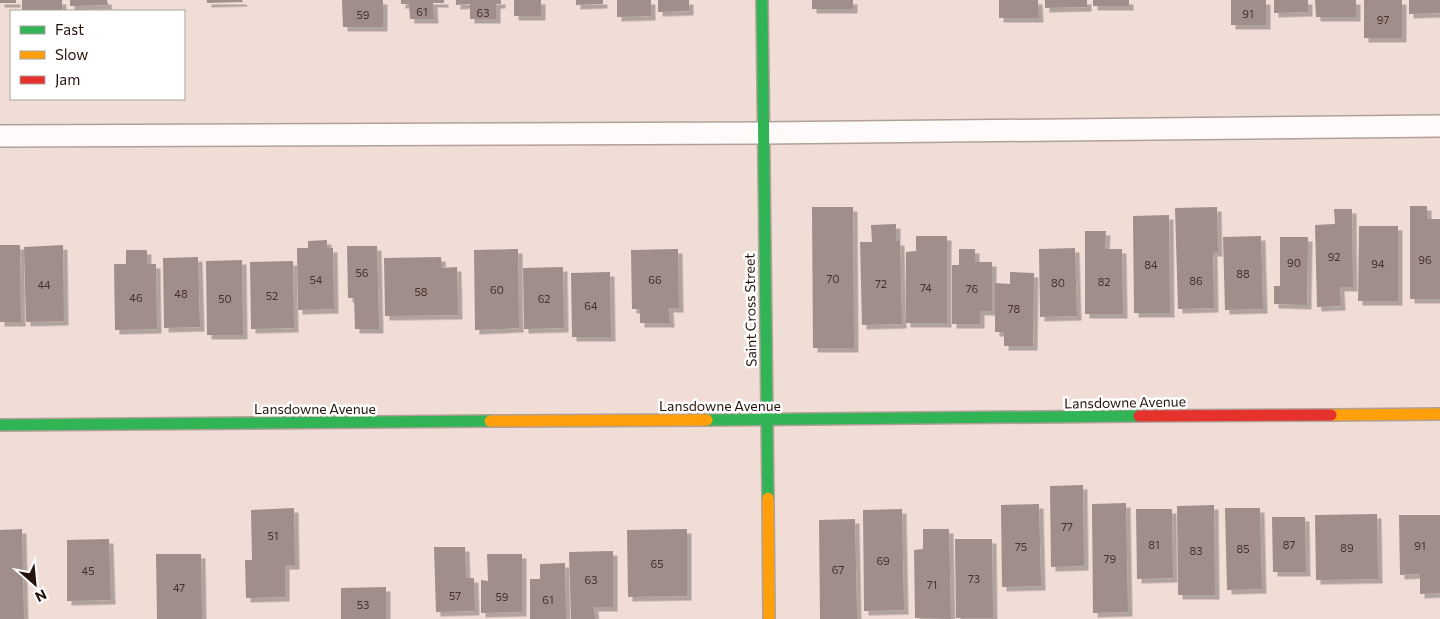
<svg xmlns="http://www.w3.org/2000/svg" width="1440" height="619" viewBox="0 0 1440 619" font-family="Commissioner,sans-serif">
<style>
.building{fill:#9f8e89;filter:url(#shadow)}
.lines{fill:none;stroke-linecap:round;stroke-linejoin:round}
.lane-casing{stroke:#b1a098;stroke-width:24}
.fast-casing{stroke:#b1a098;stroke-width:14}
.slow-casing{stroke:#b1a098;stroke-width:14}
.jam-casing{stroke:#b1a098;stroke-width:14}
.lane{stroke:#fdfaf9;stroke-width:21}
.fast{stroke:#30b455;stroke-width:11}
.slow{stroke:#ff9f0a;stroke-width:11}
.jam{stroke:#e5322d;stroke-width:11}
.labels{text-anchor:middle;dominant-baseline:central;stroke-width:5;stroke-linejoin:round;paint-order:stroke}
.number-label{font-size:11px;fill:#44322a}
.street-label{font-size:14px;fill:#26130b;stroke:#fff}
</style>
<defs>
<filter id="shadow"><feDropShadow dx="4.5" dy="4.5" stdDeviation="0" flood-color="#0004"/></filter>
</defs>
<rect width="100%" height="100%" fill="#f0ded6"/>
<g class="building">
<rect x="0" y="0" width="16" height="3"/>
<rect x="22" y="0" width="40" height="11"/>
<path d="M70,0H107L108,5L70,6Z"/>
<path d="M207,0H242L243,2L207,3Z"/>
<path d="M342,0H383V27H343Z"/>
<path d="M401,0H444V3H433L434,19H410L409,4H401Z"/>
<path d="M456,0H501V4H496V19H470V4L456,5Z"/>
<rect x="514" y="0" width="27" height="16"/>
<path d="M576,0H603V4L576,5Z"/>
<path d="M617,0H651V16L617,17Z"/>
<path d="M658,0H689V11L658,12Z"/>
<rect x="812" y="0" width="41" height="9"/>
<path d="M999,0H1038L1039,18H999Z"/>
<path d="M1045,0H1087V7L1045,8Z"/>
<rect x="1093" y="0" width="36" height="6"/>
<rect x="1231" y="0" width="35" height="25"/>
<path d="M1274,0H1308V12L1274,13Z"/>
<path d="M1315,0H1356V17H1316Z"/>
<rect x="1364" y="0" width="38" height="38"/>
<path d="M1409,0H1440V13L1409,14Z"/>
<path d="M1410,206H1427V219H1440V299H1410Z"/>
<path d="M812,207H853L854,348H813Z"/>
<path d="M1217,207L1218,252H1213L1214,308L1178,309L1175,208Z"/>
<path d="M1334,209H1352L1353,287H1340L1341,306L1317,307L1315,225L1335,224Z"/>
<path d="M1169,215L1170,313H1134L1133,216Z"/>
<path d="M896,224V241H900L902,324L862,325L860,242H872L871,225Z"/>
<path d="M1359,226H1398V301H1358Z"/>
<path d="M1085,231H1106L1105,249H1122L1123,314H1085Z"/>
<path d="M916,236H947V323H906V252L916,251Z"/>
<path d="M1261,236L1263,309L1225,310L1223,237Z"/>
<path d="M1280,237H1308L1307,305L1274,304V286H1280Z"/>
<path d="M327,240V248H333L334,309L298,310L297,248H308V241Z"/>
<path d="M0,245H20L21,322H0Z"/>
<path d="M63,245L64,321L26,322L24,247Z"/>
<path d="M347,246H377L379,329H355L354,298H348Z"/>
<path d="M1075,248L1077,316L1040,317L1039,249Z"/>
<path d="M518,249L519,328L475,330L474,250Z"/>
<path d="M678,249L679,308H669L670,323H640V309H632L631,250Z"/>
<path d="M959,249H975V262H992V311H980V324H952V265H959Z"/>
<path d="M126,250H147V264H156L157,329L115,330L114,264H126Z"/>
<path d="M198,257L200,327L164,328L163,258Z"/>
<path d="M441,257L442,268L457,267L458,315L385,316L384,258Z"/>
<path d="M242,260L243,335H207L206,261Z"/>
<path d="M293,261L294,328L251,329L250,262Z"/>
<path d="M563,267L564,328L524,329L523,268Z"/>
<path d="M610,272L611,337H572L571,273Z"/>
<path d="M1010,272L1034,273L1033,346H1004V332H995V283L1010,284Z"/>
<path d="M1083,485L1084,566L1051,567L1050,486Z"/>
<path d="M1126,503L1128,612L1093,613L1092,504Z"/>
<path d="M1039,504L1041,586L1002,587L1001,505Z"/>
<path d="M1214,505L1215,595H1178L1177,506Z"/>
<path d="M294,508L295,565H285V597L246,598L245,560H252L251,510Z"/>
<path d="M1225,508H1260L1262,589L1227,590Z"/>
<path d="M902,509L904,610L864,611L863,510Z"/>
<path d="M1136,509H1172L1173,578L1137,579Z"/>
<path d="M1377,514L1378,579L1316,580L1315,515Z"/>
<path d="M1399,515H1440V593L1420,594V574L1400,575Z"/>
<path d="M1272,517H1305L1306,572H1273Z"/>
<path d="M855,519L857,619H820L819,520Z"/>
<path d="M22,529L24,619H0V530Z"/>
<path d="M687,529V596L628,597L627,530Z"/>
<path d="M923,529H949L951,619L915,618L914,550L923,549Z"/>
<path d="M109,539L111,600L67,601V540Z"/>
<path d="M955,539H992L993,618H956Z"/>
<path d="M434,547H465L466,578H474L475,611L436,612Z"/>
<path d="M613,551V607H594L595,619H571L569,552Z"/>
<path d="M156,554H201L202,619H157Z"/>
<path d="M487,554H522V612L481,613V580L488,581Z"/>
<path d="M565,563L566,619H530V579H540V564Z"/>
<path d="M386,587V619H341V588Z"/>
</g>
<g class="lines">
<defs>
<path id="lane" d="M0,136L763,133L1440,126"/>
<g id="fast">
<path d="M762,0L768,498"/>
<path d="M707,420L1139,416"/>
<path d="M0,425L490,421"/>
</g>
<g id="slow">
<path d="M1331,415L1440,414"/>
<path d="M490,421L707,420"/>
<path d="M768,498L769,619"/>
</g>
<path id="jam" d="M1139,416L1331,415"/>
</defs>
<use href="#lane" class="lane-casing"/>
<use href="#fast" class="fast-casing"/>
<use href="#slow" class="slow-casing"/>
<use href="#jam" class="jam-casing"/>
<use href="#lane" class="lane"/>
<use href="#fast" class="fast"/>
<use href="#slow" class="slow"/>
<use href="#jam" class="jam"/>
</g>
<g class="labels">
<g class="number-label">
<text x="422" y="11">61</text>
<text x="483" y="12">63</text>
<text x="1248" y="13">91</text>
<text x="363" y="14">59</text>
<text x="1383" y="19">97</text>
<text x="1334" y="256">92</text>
<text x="1425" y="259">96</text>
<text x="1294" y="262">90</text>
<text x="1378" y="263">94</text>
<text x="1151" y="264">84</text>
<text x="362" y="272">56</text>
<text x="1243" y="273">88</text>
<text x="833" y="278">70</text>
<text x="316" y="279">54</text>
<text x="655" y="279">66</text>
<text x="1196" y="280">86</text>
<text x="1104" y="281">82</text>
<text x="1058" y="282">80</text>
<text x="881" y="283">72</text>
<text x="44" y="284">44</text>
<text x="926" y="287">74</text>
<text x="972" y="288">76</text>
<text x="497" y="289">60</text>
<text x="421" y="291">58</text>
<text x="181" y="293">48</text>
<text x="272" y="295">52</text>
<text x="136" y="297">46</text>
<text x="225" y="298">50</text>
<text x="544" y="298">62</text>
<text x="591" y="305">64</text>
<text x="1014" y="308">78</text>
<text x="1067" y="526">77</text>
<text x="273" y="535">51</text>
<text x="1154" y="544">81</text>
<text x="1289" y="544">87</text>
<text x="1420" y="545">91</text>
<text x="1021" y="546">75</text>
<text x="1347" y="547">89</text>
<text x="1243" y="548">85</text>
<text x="1196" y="550">83</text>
<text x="1110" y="558">79</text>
<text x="883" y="560">69</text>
<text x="657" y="563">65</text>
<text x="838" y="569">67</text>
<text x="88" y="570">45</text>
<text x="974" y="578">73</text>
<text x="591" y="579">63</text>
<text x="932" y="584">71</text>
<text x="179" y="587">47</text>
<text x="455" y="595">57</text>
<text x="502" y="596">59</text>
<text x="548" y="599">61</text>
<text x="363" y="604">53</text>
</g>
<g class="street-label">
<text transform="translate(750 310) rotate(-91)">Saint Cross Street</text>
<text transform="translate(1125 402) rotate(-1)">Lansdowne Avenue</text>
<text x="720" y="405">Lansdowne Avenue</text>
<text x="315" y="408">Lansdowne Avenue</text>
</g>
</g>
<rect x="10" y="10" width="175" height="90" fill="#ffffff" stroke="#a8a19d"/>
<rect x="20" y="26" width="25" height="8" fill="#30b455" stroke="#a8a19d"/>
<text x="55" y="35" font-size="15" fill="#26130b">Fast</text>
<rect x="20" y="51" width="25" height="8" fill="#ff9f0a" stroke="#a8a19d"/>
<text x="55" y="60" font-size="15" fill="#26130b">Slow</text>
<rect x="20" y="76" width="25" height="8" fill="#e5322d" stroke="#a8a19d"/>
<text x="55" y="85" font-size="15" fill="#26130b">Jam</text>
<g transform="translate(35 584) rotate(153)" stroke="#ffffff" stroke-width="4" paint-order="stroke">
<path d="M0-4L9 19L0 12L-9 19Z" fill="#26130b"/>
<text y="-8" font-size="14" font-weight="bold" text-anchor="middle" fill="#26130b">N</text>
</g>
</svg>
